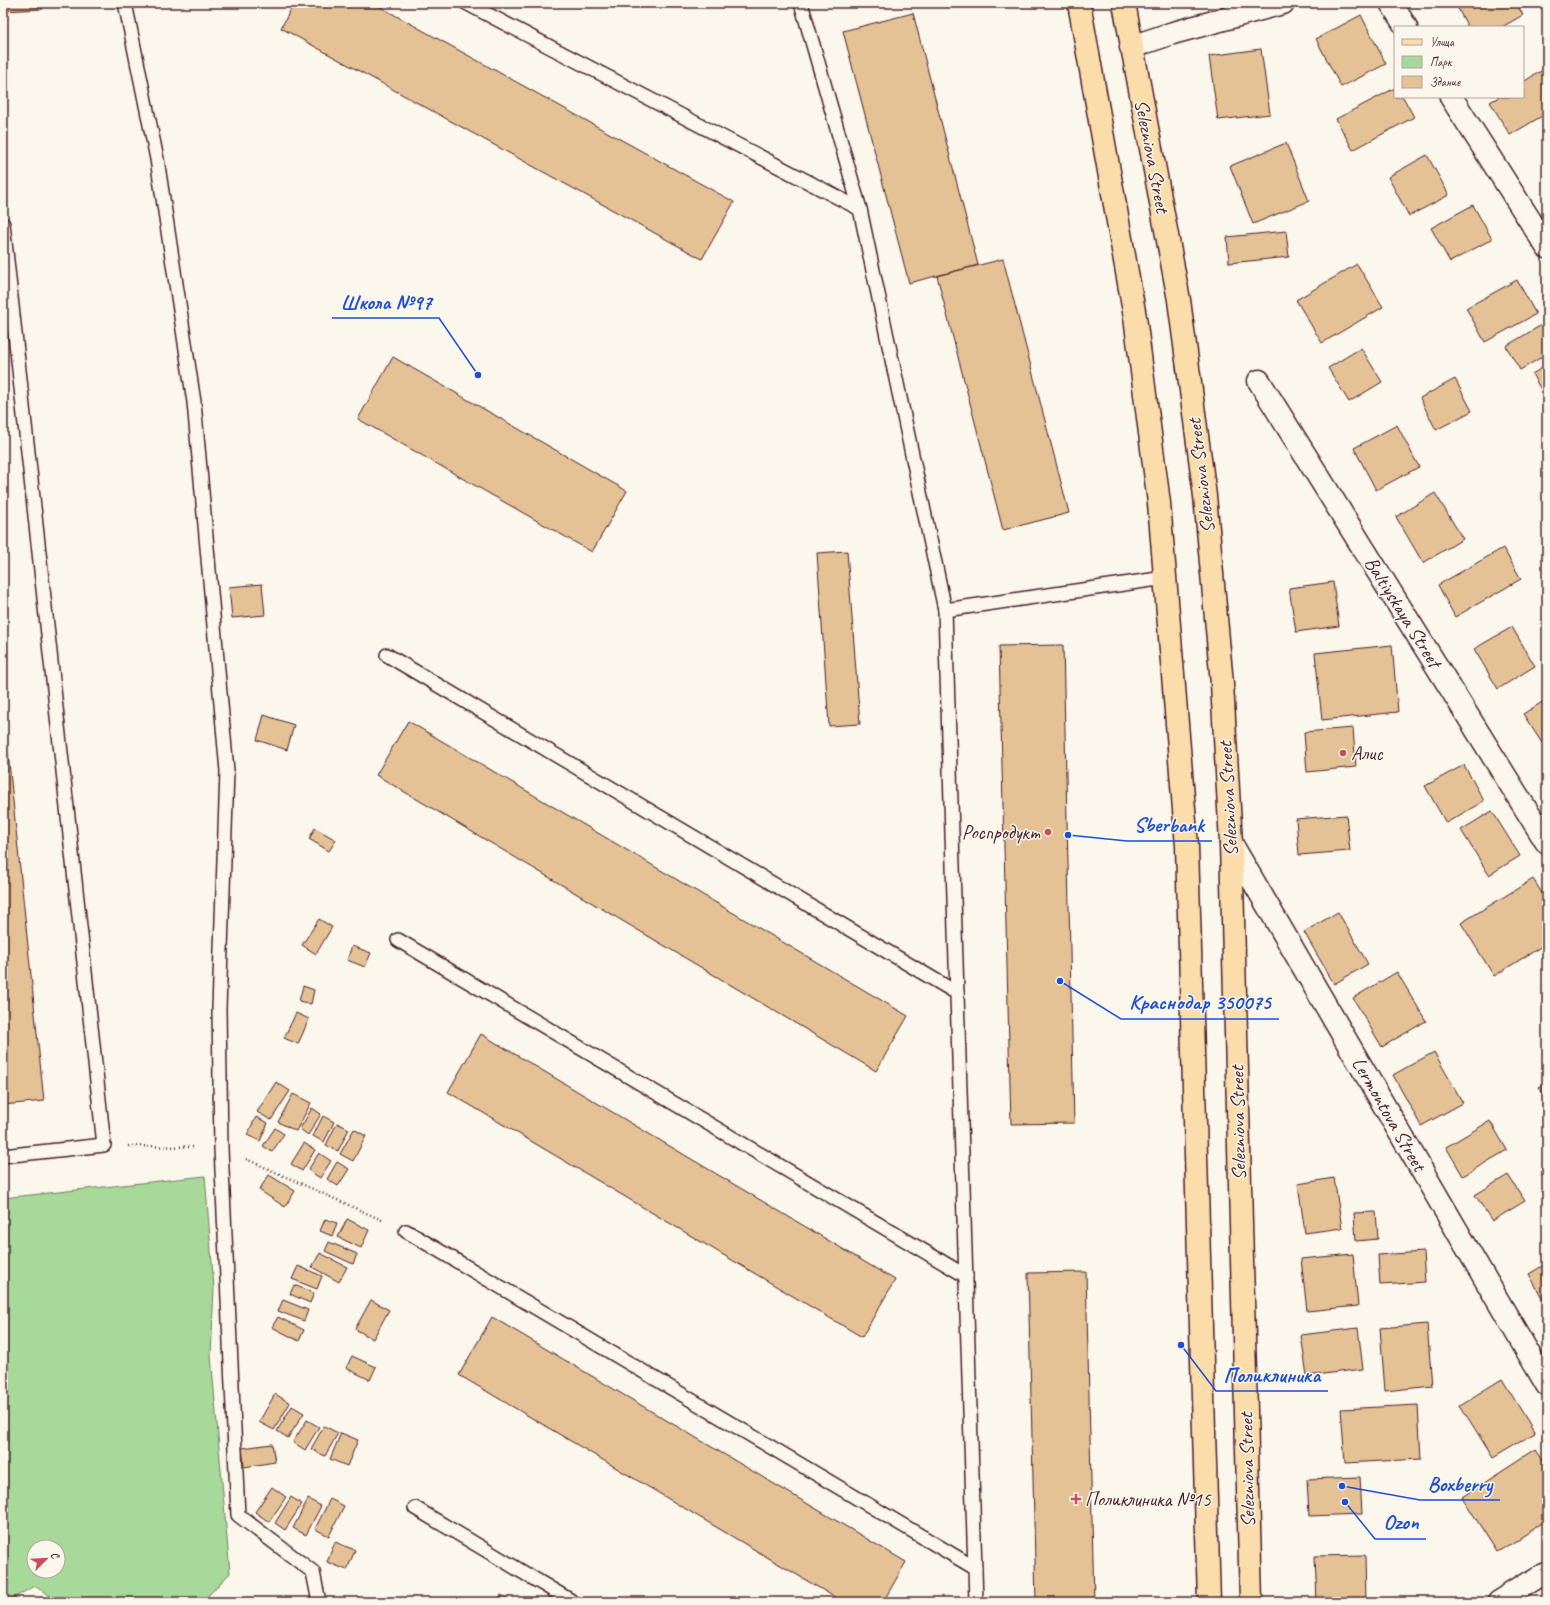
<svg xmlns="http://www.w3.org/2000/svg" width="1550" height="1605" viewBox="0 0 1550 1605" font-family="Caveat,sans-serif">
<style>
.green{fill:#a6d99a;stroke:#787c62;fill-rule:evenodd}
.building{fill:#e4c296;stroke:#4a1f2b}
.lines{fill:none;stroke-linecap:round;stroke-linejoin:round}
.service-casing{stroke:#4a1f2b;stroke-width:16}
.minor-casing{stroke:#4a1f2b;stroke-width:25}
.primary-casing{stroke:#4a1f2b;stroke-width:25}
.path{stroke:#4a1f2b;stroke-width:2.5;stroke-dasharray:1 3;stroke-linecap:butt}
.service{stroke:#fbf7ec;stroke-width:13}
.minor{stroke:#fbf7ec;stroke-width:22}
.primary{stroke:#fbddab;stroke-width:22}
.poi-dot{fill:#d1495b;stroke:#fbf7ec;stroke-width:1.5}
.labels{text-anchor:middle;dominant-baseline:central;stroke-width:3;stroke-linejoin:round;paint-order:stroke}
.street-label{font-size:20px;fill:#4a1f2b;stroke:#fbf7ec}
.poi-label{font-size:20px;fill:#4a1f2b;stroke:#fbf7ec;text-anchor:start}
.leader{fill:none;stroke:#1d4ed8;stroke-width:1.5}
.callout-dot{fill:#1d4ed8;stroke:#fbf7ec;stroke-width:1.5}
.callout-label{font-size:21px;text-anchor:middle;font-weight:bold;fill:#1d4ed8;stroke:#fbf7ec;stroke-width:3;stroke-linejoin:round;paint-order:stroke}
</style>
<rect width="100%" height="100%" fill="#fbf7ec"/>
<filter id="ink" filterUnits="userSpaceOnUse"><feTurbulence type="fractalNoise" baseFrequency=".025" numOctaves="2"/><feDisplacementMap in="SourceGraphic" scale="8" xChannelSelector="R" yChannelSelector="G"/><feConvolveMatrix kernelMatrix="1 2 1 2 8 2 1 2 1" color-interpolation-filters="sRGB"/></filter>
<g filter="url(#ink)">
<path class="green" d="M205,1176L214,1288L211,1356L230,1573L207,1597V1602H61L34,1586L7,1602H3V1198ZM34,1547H58V1571H34Z"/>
<g class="building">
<path d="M3,3H42L43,9L3,11Z"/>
<path d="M294,3H373L734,202L702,259L281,28Z"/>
<path d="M1455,3H1516L1523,15L1502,27H1468Z"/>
<path d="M913,13L978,265L909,283L843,31Z"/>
<path d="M1361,15L1386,64L1341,87L1316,39Z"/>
<path d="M1261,49L1270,114L1218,120L1209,56Z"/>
<path d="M1546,68L1547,113L1510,135L1490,102L1499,97H1523V82Z"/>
<path d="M1395,88V97H1403L1414,117L1353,150L1336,119Z"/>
<path d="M1286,143L1309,201L1253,224L1230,166Z"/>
<path d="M1427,155L1449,195L1409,216L1388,177Z"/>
<path d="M1473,205L1492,239L1450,262L1431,228Z"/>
<path d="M1286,231L1289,257L1229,263L1227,237Z"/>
<path d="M1003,259L1069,513L1003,530L937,276Z"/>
<path d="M1357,264L1383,307L1322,343L1296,300Z"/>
<path d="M1517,280L1536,314L1485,342L1466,308Z"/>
<path d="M1545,323L1547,327V354L1520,370L1506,346Z"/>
<path d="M1361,348L1382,382L1349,402L1328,368Z"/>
<path d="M393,357L627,491L592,552L358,419Z"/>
<path d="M1547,365V400L1532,374Z"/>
<path d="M1455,379L1472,411L1436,430L1420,398Z"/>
<path d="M1397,425L1419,467L1376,490L1354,448Z"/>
<path d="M1435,493L1463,539L1423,563L1396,517Z"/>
<path d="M1503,548L1521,579L1455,617L1438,585Z"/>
<path d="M847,551L860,724L829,726L817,553Z"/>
<path d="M1333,582L1339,626L1296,632L1289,588Z"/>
<path d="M262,584L265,615L232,618L229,587Z"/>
<path d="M1512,627L1535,666L1498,689L1474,649Z"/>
<path d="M1063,645L1074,1123L1011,1124L999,646Z"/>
<path d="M1392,645L1398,712L1322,720L1315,653Z"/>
<path d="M1547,699V740L1542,743L1523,714Z"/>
<path d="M3,704L44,1101L3,1105Z"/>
<path d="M264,715L294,725L287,750L257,740Z"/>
<path d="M408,721L908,1016L876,1071L376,775Z"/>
<path d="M1353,728L1356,767L1307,772L1304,732Z"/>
<path d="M1464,765L1484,801L1446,823L1425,786Z"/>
<path d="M1492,811L1520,856L1489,875L1461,830Z"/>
<path d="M1346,815L1350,851L1299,855L1296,819Z"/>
<path d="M315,828L336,840L329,851L309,839Z"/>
<path d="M1533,879L1547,901V943L1494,976L1461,923Z"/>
<path d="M1338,912L1368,964L1334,984L1304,932Z"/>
<path d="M319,919L332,927L316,954L302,945Z"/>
<path d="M352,946L371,953L365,967L347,960Z"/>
<path d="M1397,972L1426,1021L1382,1047L1353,998Z"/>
<path d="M303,986L314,990L311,1004L299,1001Z"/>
<path d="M296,1013L309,1019L298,1044L284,1038Z"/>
<path d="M481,1034L895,1280L862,1337L448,1092Z"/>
<path d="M1434,1052L1463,1103L1421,1126L1393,1075Z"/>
<path d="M276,1082L290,1091L271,1120L257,1112Z"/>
<path d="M1547,1083V1099L1539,1087Z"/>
<path d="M293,1094L311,1103L296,1131L278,1122Z"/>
<path d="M312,1108L321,1114L308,1135L300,1129Z"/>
<path d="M323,1116L334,1122L324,1142L313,1136Z"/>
<path d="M256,1117L268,1123L260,1141L247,1135Z"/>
<path d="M1490,1121L1507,1150L1463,1176L1446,1147Z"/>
<path d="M337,1123L349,1129L338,1151L326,1145Z"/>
<path d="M275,1128L284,1134L272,1152L263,1146Z"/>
<path d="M354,1129L366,1136L353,1161L340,1154Z"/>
<path d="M304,1143L315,1150L302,1171L291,1164Z"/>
<path d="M319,1153L331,1161L320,1178L308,1170Z"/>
<path d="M337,1162L349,1169L338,1186L327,1179Z"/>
<path d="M1547,1168V1183L1540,1172Z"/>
<path d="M269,1175L295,1191L285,1207L259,1190Z"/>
<path d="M1508,1175L1525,1201L1492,1221L1475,1195Z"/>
<path d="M1334,1178L1342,1228L1305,1233L1298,1184Z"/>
<path d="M1376,1212L1378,1239L1356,1241L1354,1213Z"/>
<path d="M325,1219L337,1223L332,1236L320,1231Z"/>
<path d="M347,1219L369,1230L361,1248L338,1237Z"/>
<path d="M329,1242L357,1254L353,1264L325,1251Z"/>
<path d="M1423,1252L1425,1282L1380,1285L1378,1255Z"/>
<path d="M320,1253L347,1267L339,1282L312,1267Z"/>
<path d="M1353,1254L1358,1306L1307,1311L1301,1259Z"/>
<path d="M1547,1263V1307L1529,1274Z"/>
<path d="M298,1266L322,1276L317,1289L292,1279Z"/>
<path d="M1086,1272L1094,1602H1036L1028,1273Z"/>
<path d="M294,1285L314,1293L310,1303L290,1294Z"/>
<path d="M283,1300L308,1310L304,1321L278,1311Z"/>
<path d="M371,1300L389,1310L373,1339L355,1329Z"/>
<path d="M278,1317L304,1330L299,1341L272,1327Z"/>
<path d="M492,1317L906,1562L883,1602H843L459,1375Z"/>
<path d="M1427,1324L1432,1386L1385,1391L1380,1328Z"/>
<path d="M1358,1328L1363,1369L1307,1376L1301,1335Z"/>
<path d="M352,1356L376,1367L370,1380L346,1368Z"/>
<path d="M1502,1379L1535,1433L1493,1458L1460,1405Z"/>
<path d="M275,1394L290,1403L274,1430L259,1422Z"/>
<path d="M1418,1405L1421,1459L1345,1463L1341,1409Z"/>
<path d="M292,1406L304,1413L288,1438L277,1431Z"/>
<path d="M307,1420L319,1427L305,1450L293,1442Z"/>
<path d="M324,1426L338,1433L325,1456L311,1449Z"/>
<path d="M341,1433L358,1440L347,1466L330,1459Z"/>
<path d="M272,1444L275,1462L244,1467L242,1448Z"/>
<path d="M1536,1449L1547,1465V1520L1497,1552L1462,1497Z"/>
<path d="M1360,1477L1362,1514L1309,1516L1307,1479Z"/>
<path d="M272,1487L286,1497L269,1522L255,1512Z"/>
<path d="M291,1497L302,1504L285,1530L275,1523Z"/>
<path d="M308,1499L321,1506L306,1535L293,1528Z"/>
<path d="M330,1499L344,1506L329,1536L315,1529Z"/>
<path d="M335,1542L355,1550L347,1570L327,1562Z"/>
<path d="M1365,1555L1366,1602H1317L1315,1556Z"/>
<path d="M501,1595L514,1602H497Z"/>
</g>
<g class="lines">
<defs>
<g id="service">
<path d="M125,3L157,159L194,402L227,771L219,1009L221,1148L238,1515L313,1572L319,1602"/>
<path d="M466,3L860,209"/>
<path d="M801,3L860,209L945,610L976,1602"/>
<path d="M3,224L104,1145L3,1156"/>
<path d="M945,610L1165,578"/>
<path d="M387,655L957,993"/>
<path d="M398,940L966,1276"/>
<path d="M406,1231L975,1568"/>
<path d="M415,1508L573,1602"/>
</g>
<g id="minor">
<path d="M1391,3L1406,27"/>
<path d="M1131,47L1173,33L1283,3"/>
<path d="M1451,97L1547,247"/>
<path d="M1259,381L1547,843"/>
<path d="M1231,843L1547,1385"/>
<path d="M1499,1602L1547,1572"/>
</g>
<g id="primary">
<path d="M1079,3L1135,317L1159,503L1187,846L1209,1602"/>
<path d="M1124,3L1179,300L1205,496L1222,684L1231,843L1251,1602"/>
</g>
</defs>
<use href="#service" class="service-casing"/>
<use href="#minor" class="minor-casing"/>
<use href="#primary" class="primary-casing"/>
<g class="path">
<path d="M128,1146L195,1147"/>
<path d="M246,1159L384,1221"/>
</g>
<use href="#service" class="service"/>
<use href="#minor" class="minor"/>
<use href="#primary" class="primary"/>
</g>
</g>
<g class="poi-dot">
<circle cx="1343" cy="753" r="4"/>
<circle cx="1048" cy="832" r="4"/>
<path d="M1074 1493h4v4h4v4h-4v4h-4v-4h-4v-4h4z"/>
</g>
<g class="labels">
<g class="street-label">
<text transform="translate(1152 156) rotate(79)">Selezniova Street</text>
<text transform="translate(1201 476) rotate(-97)">Selezniova Street</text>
<text transform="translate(1403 612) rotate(58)">Baltiyskaya Street</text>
<text transform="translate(1228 799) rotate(-93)">Selezniova Street</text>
<text transform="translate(1389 1114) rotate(60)">Lermontova Street</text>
<text transform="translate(1238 1123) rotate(-91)">Selezniova Street</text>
<text transform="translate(1247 1470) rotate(-91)">Selezniova Street</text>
</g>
<g class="poi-label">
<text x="1351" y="753">Алис</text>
<text x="1040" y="832" text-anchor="end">Роспродукт</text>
<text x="1085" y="1499">Поликлиника №15</text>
</g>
</g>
<path class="leader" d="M478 375L439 318H332M1068 835L1127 841H1212M1060 981L1121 1019H1279M1181 1345L1216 1391H1328M1342 1486L1420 1500H1500M1345 1502L1375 1539H1426"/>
<g class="callout-dot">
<circle cx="478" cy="375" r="4"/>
<circle cx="1068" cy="835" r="4"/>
<circle cx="1060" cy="981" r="4"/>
<circle cx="1181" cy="1345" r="4"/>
<circle cx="1342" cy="1486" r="4"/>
<circle cx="1345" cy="1502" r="4"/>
</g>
<g class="callout-label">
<text x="386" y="309">Школа №97</text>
<text x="1169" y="832">Sberbank</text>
<text x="1200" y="1009">Краснодар 350075</text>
<text x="1272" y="1382">Поликлиника</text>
<text x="1460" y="1491">Boxberry</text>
<text x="1401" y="1529">Ozon</text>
</g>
<rect width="1550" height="1605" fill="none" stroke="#fbf7ec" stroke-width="16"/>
<rect x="8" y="8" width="1534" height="1589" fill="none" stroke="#4a1f2b" stroke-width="1.5" filter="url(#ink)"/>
<rect x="1394" y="26" width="130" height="72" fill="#fbf7ec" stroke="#b4a19f"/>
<rect x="1402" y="39" width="20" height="6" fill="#fbddab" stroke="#b4a19f"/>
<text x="1430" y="46" font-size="12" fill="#4a1f2b">Улица</text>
<rect x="1402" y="56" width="20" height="12" fill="#a6d99a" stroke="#b4a19f"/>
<text x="1430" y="66" font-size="12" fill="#4a1f2b">Парк</text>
<rect x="1402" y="76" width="20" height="12" fill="#e4c296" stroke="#b4a19f"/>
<text x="1430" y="86" font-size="12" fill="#4a1f2b">Здание</text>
<g transform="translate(46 1559) rotate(66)"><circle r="19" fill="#fbf7ec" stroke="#b4a19f"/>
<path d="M0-3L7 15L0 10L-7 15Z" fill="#d1495b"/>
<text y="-6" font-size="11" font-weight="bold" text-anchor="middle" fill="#4a1f2b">С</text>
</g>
</svg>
